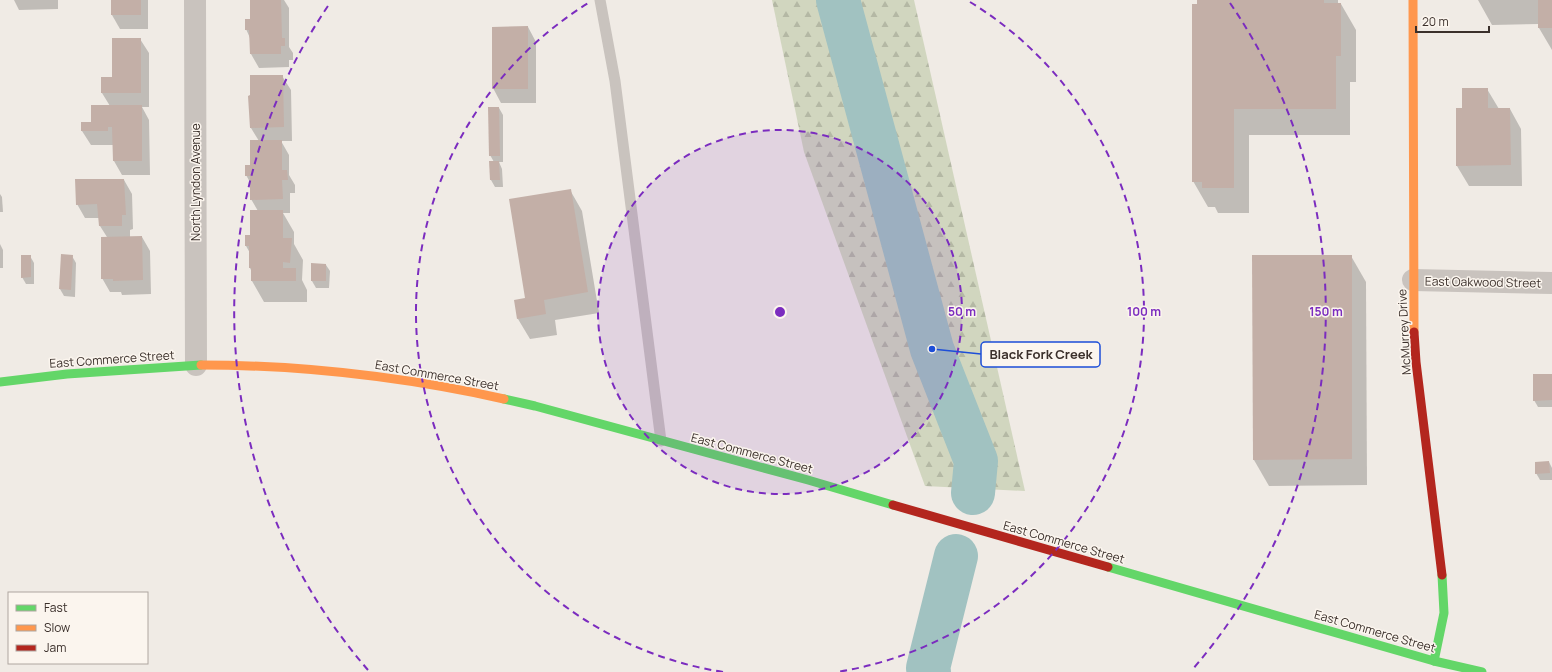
<svg xmlns="http://www.w3.org/2000/svg" width="1552" height="672" viewBox="0 0 1552 672" font-family="Manrope,sans-serif">
<style>
.forest{fill:url(#forest-firs)}
.shadow{fill:#0003}
.lines{fill:none;stroke-linecap:round;stroke-linejoin:round}
.river{stroke:#a1c2c1;stroke-width:44}
.building{fill:#c3afa7}
.lane{stroke:#c9c3be;stroke-width:11}
.street{stroke:#c9c3be;stroke-width:22}
.fast{stroke:#63d668;stroke-width:9}
.slow{stroke:#ff974d;stroke-width:9}
.jam{stroke:#b3261e;stroke-width:9}
.ring{fill:none;stroke:#7b2cbf;stroke-width:2;stroke-dasharray:7 5}
.labels{text-anchor:middle;dominant-baseline:central;stroke-width:3;stroke-linejoin:round;paint-order:stroke}
.street-label{font-size:12px;fill:#3b302b;stroke:#fbf5ee}
.centre{fill:#7b2cbf;stroke:#fbf5ee;stroke-width:2}
.ring-label{font-size:12px;text-anchor:middle;font-weight:bold;fill:#7b2cbf;stroke:#fbf5ee;stroke-width:3;stroke-linejoin:round;paint-order:stroke}
.leader{fill:none;stroke:#1d4ed8;stroke-width:1.5}
.callout-dot{fill:#1d4ed8;stroke:#fbf5ee;stroke-width:1.5}
.callout{fill:#fbf5ee;stroke:#1d4ed8;stroke-width:1.5}
.callout-label{font-size:13px;text-anchor:middle;font-weight:bold;fill:#3b302b}
</style>
<defs>
<pattern id="forest-firs" width="22" height="20" patternUnits="userSpaceOnUse"><rect width="22" height="20" fill="#d1d6bf"/><path d="M5 1l3.5 6h-7zM16 11l3.5 6h-7z" fill="#b4b8a4"/></pattern>
</defs>
<rect width="100%" height="100%" fill="#f0ebe5"/>
<path class="forest" d="M772,0H914L1025,491L925,486L804,152Z"/>
<g class="shadow">
<path d="M14,0H58V9L19,10Z"/>
<path d="M112,0H148V29H120L112,15Z"/>
<path d="M251,0H284L289,8V47L293,53V60H289V67L259,68L251,54L250,38L246,29L251,20Z"/>
<path d="M1198,0H1338V4H1341L1356,30V82H1350V135H1249V213H1218L1215,207H1208L1193,181Z"/>
<path d="M1478,0H1552V50L1539,28V24L1492,25Z"/>
<path d="M528,27L536,42V103H501L493,88Z"/>
<path d="M140,39L149,53V107H142L149,120L150,175H122L114,161L113,145H91L82,131L110,106L102,93V78H113Z"/>
<path d="M282,76L291,90L292,141H281L289,155V175L295,185V193H290V213H283L294,232V244L303,260L302,280L307,290V302H264L252,281V272L250,268V253L246,246L251,236L258,211L251,199V184L246,175L251,166L259,141L251,128Z"/>
<path d="M1487,89L1499,109H1510L1521,129L1522,186H1469L1457,166L1463,109Z"/>
<path d="M499,108L503,115V162H499L502,169L503,187H495L491,180L490,162H494L490,155Z"/>
<path d="M124,180L132,194L133,229L130,230V237H142L150,251L151,294L122,295L121,292H110L102,278L107,237L100,226L99,218H85L77,204Z"/>
<path d="M570,190L582,211L599,313L555,320L557,335L530,339L518,319Z"/>
<path d="M0,194L2,197L3,212H0Z"/>
<path d="M0,244L3,250V268H0Z"/>
<path d="M62,255L72,256L76,263L75,297L64,296L60,289Z"/>
<path d="M30,256L34,263V284H26L22,277Z"/>
<path d="M1351,256L1366,282L1367,485L1269,486L1254,460Z"/>
<path d="M326,265L330,271L329,288H316L312,281Z"/>
<path d="M1552,375V407H1538L1534,400Z"/>
<path d="M1549,462L1552,468V480H1540L1536,473Z"/>
</g>
<g class="lines">
<g class="river">
<path d="M838,0L932,349L976,461L973,493"/>
<path d="M929,672L928,668L956,556"/>
</g>
</g>
<g class="building">
<rect x="111" y="0" width="30" height="15"/>
<path d="M250,0H281L282,38H285V46H281V54H250L249,30H245V19H250Z"/>
<path d="M1197,0H1324V3H1341V56H1336V109H1234V188H1202V182H1192V4H1197Z"/>
<rect x="1538" y="0" width="14" height="28"/>
<path d="M528,26V89H492V27Z"/>
<path d="M112,38H141V93H101V77H112Z"/>
<path d="M250,75H283L284,127L250,128L248,96L250,95Z"/>
<path d="M1462,88H1488V108H1510L1511,165L1456,166V108H1462Z"/>
<path d="M91,105H142V161H113L112,127H108V131H81V122H91Z"/>
<path d="M488,107H499L500,156H489Z"/>
<path d="M250,140H282V170H287L288,180H282L283,199L250,200V176H245V165H250Z"/>
<path d="M489,161H499L500,180H490Z"/>
<path d="M75,179H124L126,215H122V226H99L97,204L76,205Z"/>
<path d="M571,189L588,292L544,300L546,314L517,319L514,300L525,298L509,199Z"/>
<path d="M250,210H283V238H292L290,263L283,262V268H296V281H251V268H249V246H245V235H250Z"/>
<path d="M142,236L143,280L113,281V279H101V237Z"/>
<path d="M61,254L73,255L71,290L59,289Z"/>
<path d="M21,255H31V277L21,278Z"/>
<path d="M1252,255H1352V459L1253,460Z"/>
<path d="M311,263L326,264V281H311Z"/>
<path d="M1533,374H1552V400L1533,401Z"/>
<path d="M1549,461L1550,473L1535,474V462Z"/>
</g>
<g class="lines">
<path class="lane" d="M600,0L615,81L661,441"/>
<g class="street">
<path d="M195,0L196,365"/>
<path d="M1413,280L1552,283"/>
</g>
<g class="fast">
<path d="M0,382L67,374L201,365"/>
<path d="M504,399L535,406L808,480L893,505"/>
<path d="M1108,567L1434,661L1482,672"/>
<path d="M1434,661L1444,613L1442,575"/>
</g>
<g class="slow">
<path d="M1413,0L1414,332"/>
<path d="M201,365C303,365 405,377 504,399"/>
</g>
<g class="jam">
<path d="M1414,332L1416,362L1442,575"/>
<path d="M893,505L1108,567"/>
</g>
</g>
<circle cx="780" cy="312" r="182" fill="#7b2cbf" fill-opacity=".12"/>
<g class="ring">
<circle cx="780" cy="312" r="182"/>
<path d="M723 672A364 364 0 0 1 590 2M970 2A364 364 0 0 1 837 672"/>
<path d="M368 670A546 546 0 0 1 330 3M1230 3A546 546 0 0 1 1192 670"/>
</g>
<g class="labels">
<g class="street-label">
<text transform="translate(195 182) rotate(-90)">North Lyndon Avenue</text>
<text transform="translate(1483 282) rotate(1)">East Oakwood Street</text>
<text transform="translate(1404 332) rotate(-93)">McMurrey Drive</text>
<text transform="translate(112 359) rotate(-4)">East Commerce Street</text>
<text transform="translate(437 375) rotate(10)">East Commerce Street</text>
<text transform="translate(752 453) rotate(15)">East Commerce Street</text>
<text transform="translate(1064 542) rotate(16)">East Commerce Street</text>
<text transform="translate(1375 631) rotate(16)">East Commerce Street</text>
</g>
</g>
<circle cx="780" cy="312" r="6" class="centre"/>
<g class="ring-label">
<text x="962" y="316">50 m</text>
<text x="1144" y="316">100 m</text>
<text x="1326" y="316">150 m</text>
</g>
<path class="leader" d="M932 349L981 354"/>
<circle class="callout-dot" cx="932" cy="349" r="4"/>
<rect class="callout" x="981" y="342" width="119" height="25" rx="4"/>
<g class="callout-label">
<text x="1041" y="359">Black Fork Creek</text>
</g>
<rect x="8" y="592" width="140" height="72" fill="#fbf5ee" stroke="#aea6a0"/>
<rect x="16" y="605" width="20" height="6" fill="#63d668" stroke="#aea6a0"/>
<text x="44" y="612" font-size="12" fill="#3b302b">Fast</text>
<rect x="16" y="625" width="20" height="6" fill="#ff974d" stroke="#aea6a0"/>
<text x="44" y="632" font-size="12" fill="#3b302b">Slow</text>
<rect x="16" y="645" width="20" height="6" fill="#b3261e" stroke="#aea6a0"/>
<text x="44" y="652" font-size="12" fill="#3b302b">Jam</text>
<path d="M1416 26v6h73v-6" fill="none" stroke="#3b302b" stroke-width="2"/>
<text x="1422" y="26" font-size="12" fill="#3b302b" stroke="#fbf5ee" stroke-width="3" paint-order="stroke">20 m</text>
</svg>
